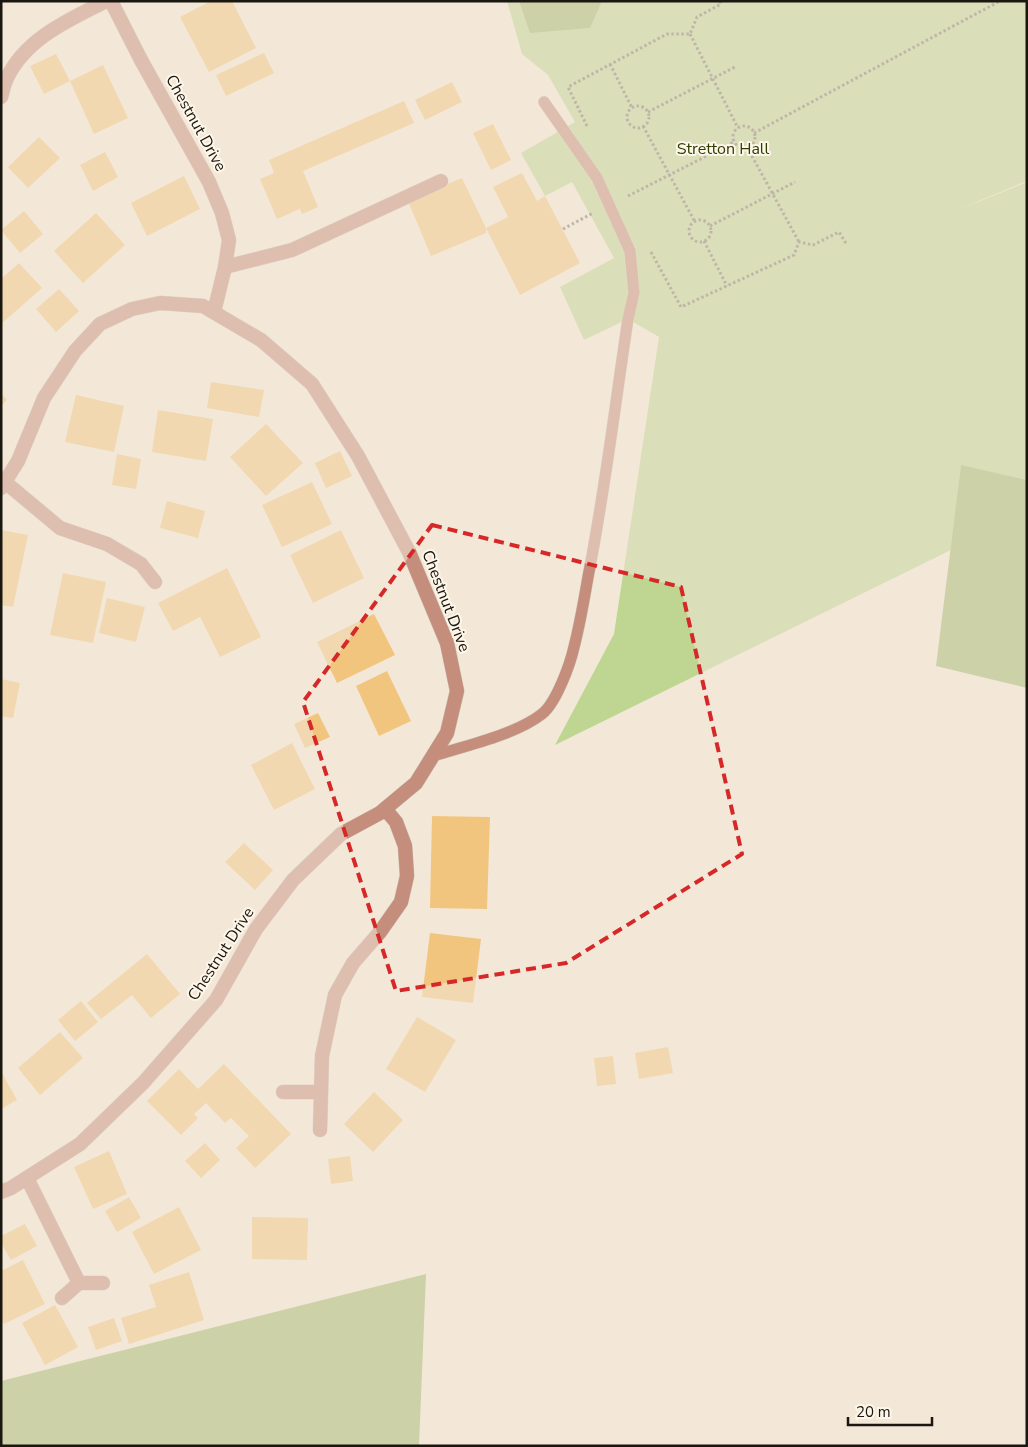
<svg xmlns="http://www.w3.org/2000/svg" width="1028" height="1447" viewBox="0 0 1028 1447" font-family="'Nunito Sans',sans-serif">
<style>
.green{fill:#bed692}
.forest{fill:#9db66d}
.building{fill:#f1c57e}
.lines{fill:none;stroke-linecap:round;stroke-linejoin:round}
.service-casing{stroke:#ccc2b4;stroke-width:12}
.minor-casing{stroke:#ccc2b4;stroke-width:15}
.path{stroke:#817a70;stroke-width:3;stroke-dasharray:2.5 2.5;stroke-linecap:butt}
.service{stroke:#c58d7c;stroke-width:11}
.minor{stroke:#c58d7c;stroke-width:14}
.marked{fill:none;stroke:#d62828;stroke-width:4;stroke-dasharray:10 6;stroke-linejoin:round}
.labels{text-anchor:middle;dominant-baseline:central;stroke-width:4;stroke-linejoin:round;paint-order:stroke}
.street-label{font-size:16px;fill:#1a1711;stroke:#fef6e9}
.park-label{font-size:16px;fill:#2e3d04;stroke:#fef6e9}
</style>
<rect width="100%" height="100%" fill="#f3e8d8"/>
<path class="green" d="M507,1H1027V181L948,214L1027,182V480L961,466L951,550L555,745L614,634L659,337L628,319L584,340L560,287L614,258L572,182L545,196L521,153L575,122L548,75L522,54Z"/>
<g class="forest">
<path d="M519,1H602L590,28L530,33Z"/>
<path d="M961,465L1027,480V688L936,666Z"/>
<path d="M426,1274L419,1446H1V1381Z"/>
</g>
<g class="building">
<path d="M211,1H232L256,48L209,72L180,17Z"/>
<path d="M264,53L274,73L226,96L216,75Z"/>
<path d="M56,54L70,81L44,94L30,66Z"/>
<path d="M103,65L128,118L94,134L70,81Z"/>
<path d="M452,82L462,102L425,120L415,100Z"/>
<path d="M404,101L414,123L303,171L318,207L302,214L300,209L277,219L260,179L274,173L269,160Z"/>
<path d="M493,124L511,160L491,170L473,133Z"/>
<path d="M39,137L60,158L28,188L8,167Z"/>
<path d="M105,152L118,177L93,191L80,165Z"/>
<path d="M522,173L537,201L545,196L580,263L520,295L486,228V233L431,256L408,201L462,178L486,228L508,217L493,187Z"/>
<path d="M184,176L200,209L147,236L131,203Z"/>
<path d="M24,211L43,234L20,253L1,230Z"/>
<path d="M96,213L125,245L83,283L54,251Z"/>
<path d="M19,263L42,288L1,324V279Z"/>
<path d="M59,289L79,311L56,332L36,309Z"/>
<path d="M211,382L264,390L259,417L207,408Z"/>
<path d="M1,393L7,400L1,406Z"/>
<path d="M76,395L124,406L114,452L65,442Z"/>
<path d="M158,410L213,419L206,461L152,452Z"/>
<path d="M266,424L303,463L266,496L230,457Z"/>
<path d="M340,451L352,476L326,488L315,463Z"/>
<path d="M117,454L141,459L136,489L112,485Z"/>
<path d="M312,482L332,524L282,547L262,505Z"/>
<path d="M167,501L205,511L198,538L160,528Z"/>
<path d="M1,530L28,535L13,607L1,605Z"/>
<path d="M341,530L364,578L313,603L290,555Z"/>
<path d="M227,568L261,637L220,657L200,617L173,631L158,603Z"/>
<path d="M63,573L106,582L93,643L50,635Z"/>
<path d="M107,598L145,607L136,642L99,633Z"/>
<path d="M374,614L395,655L337,683L317,642Z"/>
<path d="M387,671L411,721L379,736L356,686Z"/>
<path d="M1,679L20,683L13,718L1,716Z"/>
<path d="M318,713L330,737L305,748L294,724Z"/>
<path d="M292,743L315,789L274,810L251,765Z"/>
<path d="M432,816L490,817L487,909L430,908Z"/>
<path d="M244,843L273,870L255,890L225,862Z"/>
<path d="M430,933L481,939L473,1003L422,997Z"/>
<path d="M147,954L180,994L151,1018L132,995L101,1019L87,1003Z"/>
<path d="M81,1001L98,1022L75,1041L58,1020Z"/>
<path d="M417,1017L456,1040L425,1092L386,1069Z"/>
<path d="M60,1032L83,1058L40,1095L18,1068Z"/>
<path d="M668,1047L673,1073L639,1079L635,1053Z"/>
<path d="M613,1056L616,1084L597,1086L594,1058Z"/>
<path d="M224,1064L291,1134L255,1168L236,1148L249,1136L231,1118L225,1123L206,1103L194,1114L198,1118L181,1135L147,1101L179,1069L198,1089Z"/>
<path d="M1,1071L17,1100L1,1109Z"/>
<path d="M374,1092L403,1120L373,1152L344,1124Z"/>
<path d="M205,1143L220,1160L201,1178L185,1161Z"/>
<path d="M109,1151L127,1194L93,1209L74,1167Z"/>
<path d="M350,1156L353,1181L331,1184L328,1159Z"/>
<path d="M129,1197L141,1218L117,1232L105,1211Z"/>
<path d="M179,1207L201,1250L154,1274L132,1232Z"/>
<path d="M252,1217L308,1218L307,1260L252,1259Z"/>
<path d="M25,1224L37,1246L11,1260L1,1243V1236Z"/>
<path d="M23,1260L45,1304L4,1324L1,1318V1271Z"/>
<path d="M189,1272L204,1320L129,1344L121,1318L156,1307L149,1285Z"/>
<path d="M55,1305L78,1347L45,1365L22,1323Z"/>
<path d="M114,1318L122,1341L96,1350L88,1327Z"/>
</g>
<g class="lines">
<defs>
<path id="service" d="M433,756C465,746 515,735 542,714C556,703 570,665 574,647C580,624 584,600 588,577C605,491 615,405 628,319L634,293L630,251L597,178L544,102"/>
<g id="minor">
<path d="M111,1L141,60L209,182L222,213L229,240L225,267L214,312"/>
<path d="M1,97C3,91 4,84 7,78C26,38 69,20 106,1"/>
<path d="M225,267L292,250L441,181"/>
<path d="M5,482L60,528L107,544L141,564L155,582"/>
<path d="M1,488L18,461L44,398L75,351L100,324L132,309L160,303L203,306L261,340L312,384L358,456L409,552L447,643L457,691L447,733L416,783L380,813L341,834L293,880L256,929L216,1000L143,1083L80,1144L11,1188L1,1192"/>
<path d="M283,1092H321"/>
<path d="M320,1130L322,1056L335,995L353,963L380,932L401,902L407,876L405,846L396,822L385,809"/>
<path d="M27,1178L79,1283"/>
<path d="M62,1298L79,1283H103"/>
</g>
</defs>
<use href="#service" class="service-casing"/>
<use href="#minor" class="minor-casing"/>
<g class="path">
<path d="M690,34L738,128"/>
<path d="M610,64L632,108"/>
<circle cx="638" cy="117" r="11"/>
<path d="M648,112L735,67"/>
<path d="M587,126L568,87L667,34H690L697,17L721,4L720,1"/>
<path d="M643,126L695,222"/>
<circle cx="744" cy="137" r="11"/>
<path d="M754,133L1000,1"/>
<path d="M747,147L799,242"/>
<path d="M628,196L734,142"/>
<circle cx="700" cy="231" r="11"/>
<path d="M710,226L795,182"/>
<path d="M563,229L593,213"/>
<path d="M704,241L727,286"/>
<path d="M651,252L681,307L794,255L799,242L813,245L839,232L847,245"/>
</g>
<use href="#service" class="service"/>
<use href="#minor" class="minor"/>
</g>
<path d="M0 0H1028V1447H0ZM432,525L681,587L742,854L566,963L396,991L303,702Z" fill="#f3e8d8" fill-opacity=".55" fill-rule="evenodd"/>
<path class="marked" d="M432,525L681,587L742,854L566,963L396,991L303,702Z"/>
<g class="labels">
<g class="street-label">
<text transform="translate(196 123) rotate(61)">Chestnut Drive</text>
<text transform="translate(446 601) rotate(69)">Chestnut Drive</text>
<text transform="translate(221 954) rotate(-57)">Chestnut Drive</text>
</g>
<g class="park-label">
<text x="723" y="149">Stretton Hall</text>
</g>
</g>
<rect width="1028" height="1447" fill="none" stroke="#1a1711" stroke-width="5"/>
<path d="M848 1417v8h84v-8" fill="none" stroke="#1a1711" stroke-width="2.5"/>
<text x="856" y="1417" font-size="15" fill="#1a1711" stroke="#fef6e9" stroke-width="4" paint-order="stroke">20 m</text>
</svg>
